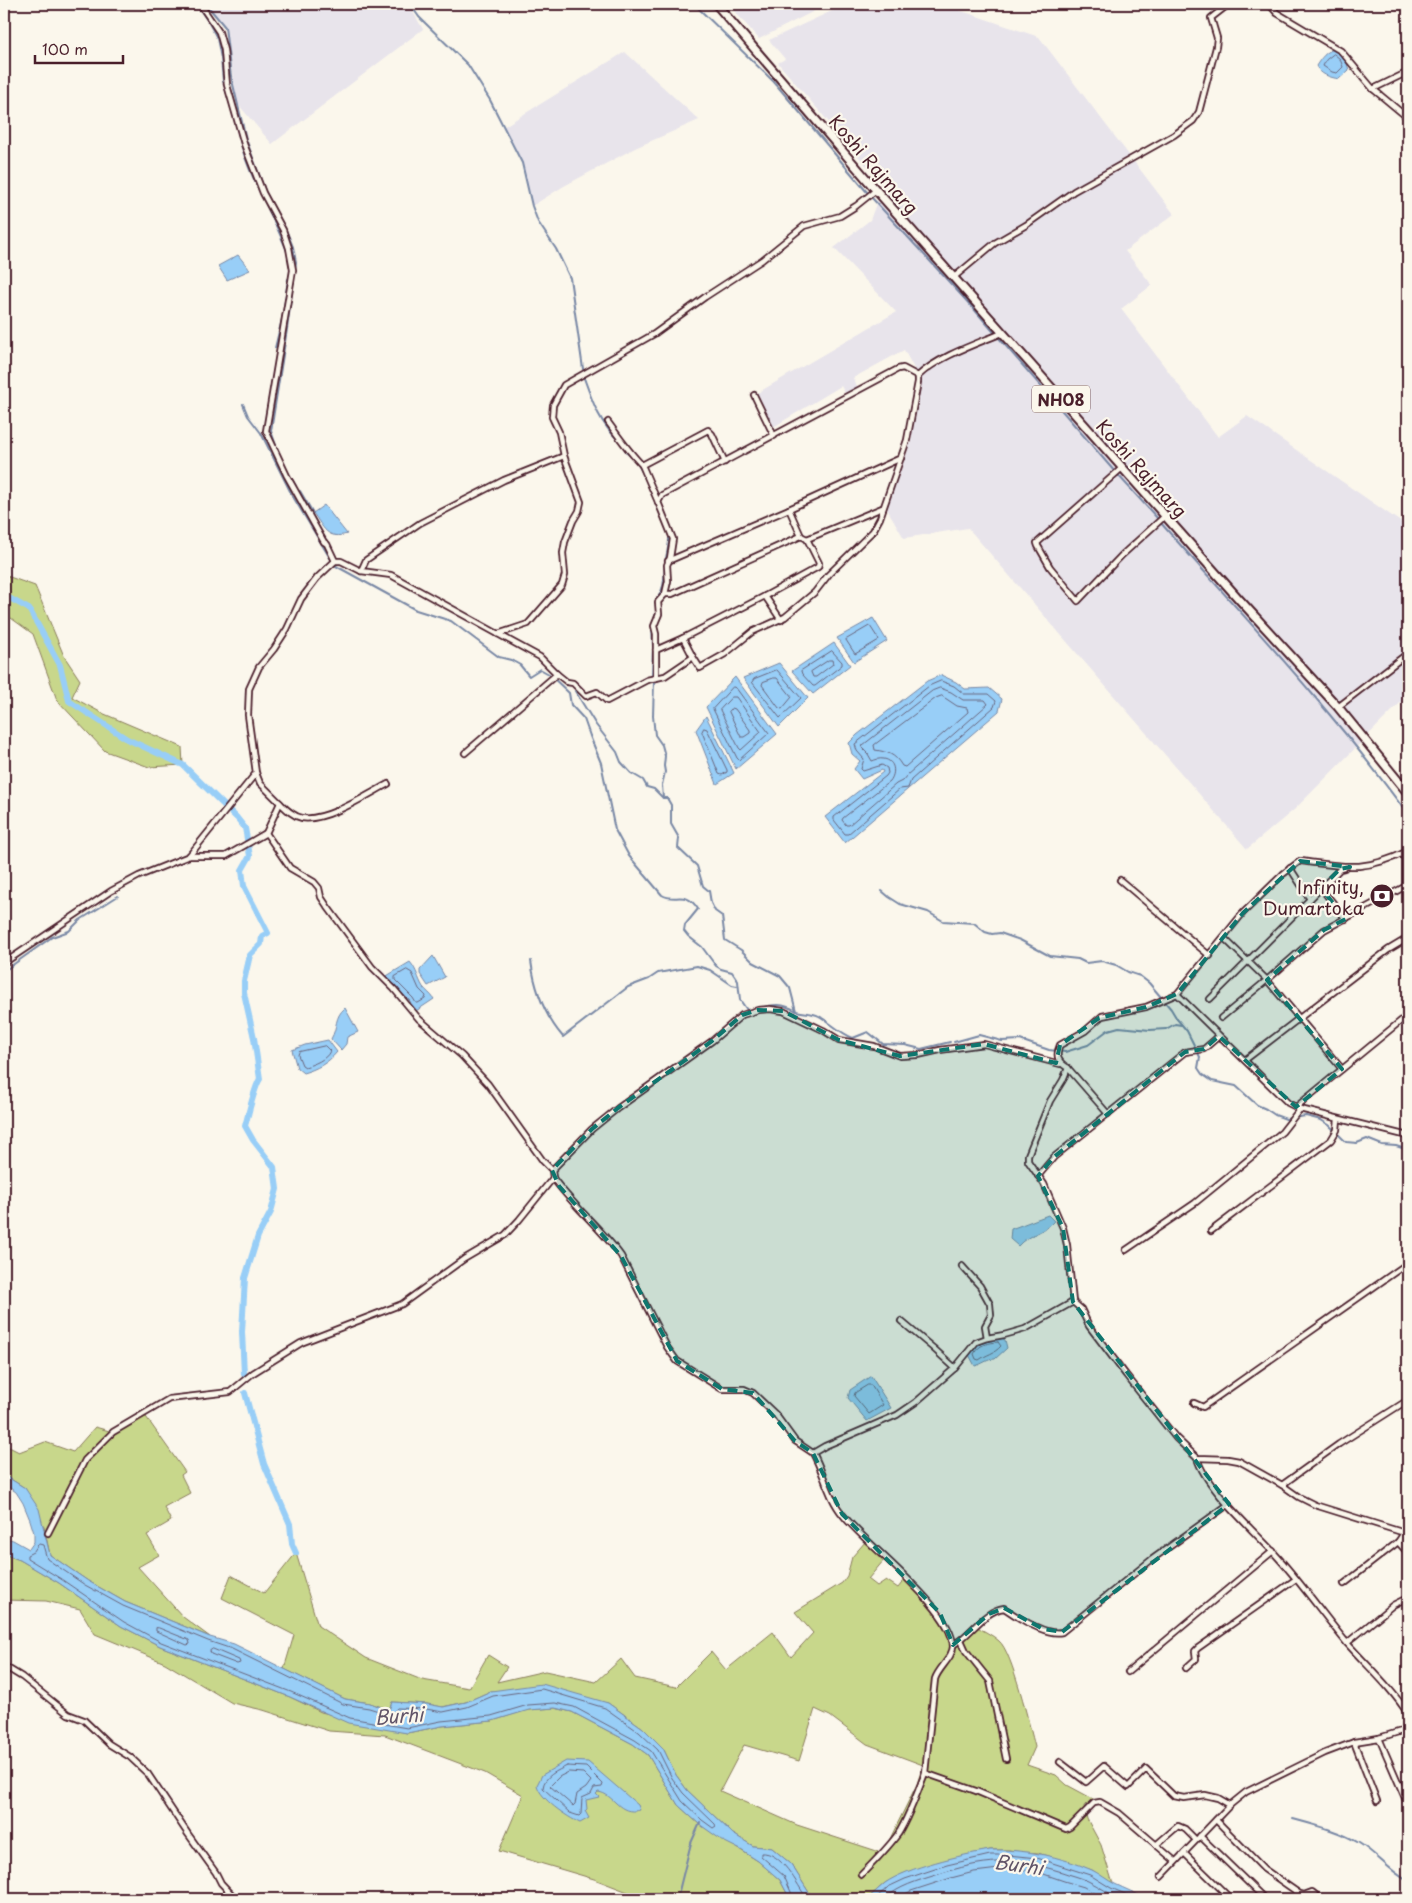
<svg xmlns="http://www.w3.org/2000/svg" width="1412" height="1903" viewBox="0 0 1412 1903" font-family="'Playpen Sans',sans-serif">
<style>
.built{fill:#e8e4eb}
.green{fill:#c8d78b;stroke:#897b5b;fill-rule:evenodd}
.water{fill:#98cef7;stroke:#7988a5}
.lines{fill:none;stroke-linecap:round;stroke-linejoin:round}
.shore{stroke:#69657d;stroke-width:1}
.stream{stroke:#7988a5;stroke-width:2}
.canal{stroke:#98cef7;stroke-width:6}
.street-casing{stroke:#4a1f2b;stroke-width:8}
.primary-casing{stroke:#4a1f2b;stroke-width:11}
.street{stroke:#fbf7ec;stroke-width:4.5}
.primary{stroke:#fbf7ec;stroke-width:7}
.marked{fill:#0f766e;fill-opacity:0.2;stroke:#0f766e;stroke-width:4;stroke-dasharray:10 6;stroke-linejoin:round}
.labels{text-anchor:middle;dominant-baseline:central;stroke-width:4.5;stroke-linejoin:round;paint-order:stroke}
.shield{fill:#fbf7ec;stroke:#7f6065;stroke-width:1}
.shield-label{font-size:16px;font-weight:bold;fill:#4a1f2b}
.street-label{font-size:18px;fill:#4a1f2b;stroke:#fbf7ec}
.poi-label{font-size:18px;fill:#4a1f2b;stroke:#fbf7ec;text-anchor:end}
.water-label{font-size:19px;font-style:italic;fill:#615468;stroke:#fbf7ec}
</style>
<rect width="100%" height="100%" fill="#fbf7ec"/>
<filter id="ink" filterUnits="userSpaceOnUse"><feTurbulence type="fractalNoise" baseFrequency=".02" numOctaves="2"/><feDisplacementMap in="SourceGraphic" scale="10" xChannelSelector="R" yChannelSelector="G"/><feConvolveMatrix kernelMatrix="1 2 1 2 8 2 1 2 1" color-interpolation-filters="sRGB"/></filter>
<g filter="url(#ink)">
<g class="built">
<path d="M207,4H408L423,29L272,144L237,103L225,27Z"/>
<path d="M728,4H828L759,39Z"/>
<path d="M847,4H941L1039,37L1174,214L1125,251L1152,285L1121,309L1218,437L1247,416L1408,527V695L1295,809L1247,849L968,528L904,538L887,509L911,441L918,376L904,350L853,378L858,388L846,395L841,386L770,429L754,395L896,312L834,248L870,220L883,185L778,63L785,59L769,40Z"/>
<path d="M625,52L699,120L635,148L564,186L532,206L522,163L503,127Z"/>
</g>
<g class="green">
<path d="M4,575L35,586L64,656L80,680L72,697L102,713L182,747L183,765L149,767L105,751L57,700L33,634L4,613Z"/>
<path d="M144,1414L185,1472L181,1475L190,1493L164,1507L171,1521L147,1535L159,1555L138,1567L183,1617L210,1637L125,1602L88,1581L50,1555L44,1527L25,1488L4,1475V1452L7,1446L19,1452L45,1442L73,1452L95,1427L113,1432Z"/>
<path d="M866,1541L884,1560L868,1579L877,1586L886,1580L898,1588L905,1579C924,1598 946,1614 949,1643L976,1626C983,1631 993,1635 999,1641C1012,1651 1030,1728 1035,1747L1027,1765L1056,1775L1067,1785L1095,1800L1084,1806L1087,1819L1101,1845L1113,1884L1092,1870L1038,1853L1022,1852L1009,1850H990L946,1860L903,1874L885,1883L867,1899H813L791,1864L772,1848L753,1846L733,1834L687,1790L676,1775L663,1748L643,1728L608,1703L491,1691L466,1702L442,1707L427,1704L392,1702L390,1710L370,1703L345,1699L284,1669L294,1635L222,1598L231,1575L264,1593L296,1553L318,1626L366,1658L422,1680L469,1688L488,1655L507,1667L497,1682L545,1671L596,1682L621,1659L635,1678L676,1687L711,1652L726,1670L773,1632L791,1657L813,1633L795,1612L842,1583L847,1576L852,1557ZM815,1709L830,1716L867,1744L923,1765L917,1784L883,1853L797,1825L720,1791L744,1745L799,1761Z"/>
<path d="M4,1554L20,1560L59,1583L121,1626L160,1646L290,1697L321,1712L407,1733L442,1726L492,1721L527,1710L555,1708L572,1712L633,1744L648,1755L678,1805L699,1824L758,1861L780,1880L790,1899H646L594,1879L499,1851L523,1795L485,1773L385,1735L329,1731L263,1710L232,1703L165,1663L95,1634L80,1609L46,1601L4,1600Z"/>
</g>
<g class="water">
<path d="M1335,49L1344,55L1349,70L1339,79C1329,77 1321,75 1316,66C1321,58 1326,51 1335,49Z"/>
<path d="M238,255L250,270L227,280L218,266Z"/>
<path d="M324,505L347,534C327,540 324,528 313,513Z"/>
<path d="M873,618L887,641L854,662L837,638Z"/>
<path d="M834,643L850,665L813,694L792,671Z"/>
<path d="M779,663L808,698L779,727L743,678Z"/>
<path d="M941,675L956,682L965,689L989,688L1002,699L999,711L845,843L825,817L883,772L882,770L862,779L854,769L860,761L852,754L849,743L857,735L927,681Z"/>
<path d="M735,677L777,734L736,769L706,707Z"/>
<path d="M706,716L734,773L717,784L696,730Z"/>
<path d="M433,956L445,977L428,986L420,974V970Z"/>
<path d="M410,962C417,970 418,979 423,987C427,992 431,994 434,999L416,1011L411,1006L410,1001L385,977Z"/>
<path d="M345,1008L358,1032L347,1037L346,1044L341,1050L331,1039C338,1027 334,1017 345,1008Z"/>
<path d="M328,1040L337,1052C328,1063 317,1069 303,1073L297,1068L292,1050L305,1045Z"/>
<path d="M1048,1215L1054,1221C1044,1233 1028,1234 1018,1246L1010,1239L1011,1229Z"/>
<path d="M999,1336L1005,1340L1007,1348L995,1359C987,1359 983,1364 975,1366L968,1353C976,1341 985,1338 999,1336Z"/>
<path d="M871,1376L891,1408L867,1421L848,1398L850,1390Z"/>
<path d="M4,1475L25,1488L39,1509L50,1555L88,1581L125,1602L210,1637L234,1644L345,1699L370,1703L389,1710L392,1702L427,1704L443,1707L466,1702L491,1691L542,1684L608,1703L643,1728L663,1748L676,1775L687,1790L733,1834L753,1846L772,1848L791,1864L813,1899H790L780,1880L758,1861L741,1850L723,1841L699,1824L678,1805L648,1755L633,1744L572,1712L555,1708L529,1710L492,1721L442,1726L407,1733L348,1723L290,1697L160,1646L121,1626L59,1583L20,1560L4,1554V1538L13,1540L29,1549L34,1542V1533L30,1520L23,1503L16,1492L4,1484Z"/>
<path d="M566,1761L588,1762L638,1805L640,1810C618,1816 615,1794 598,1792L596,1794L599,1797L586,1800L587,1809L585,1811L589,1818L580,1823C567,1817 540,1799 537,1785L542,1775Z"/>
<path d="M990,1850C1024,1849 1060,1856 1092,1870C1100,1874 1107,1880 1115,1884C1125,1889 1136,1893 1146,1899H867C873,1894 879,1888 885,1883C908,1867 961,1855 990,1850Z"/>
</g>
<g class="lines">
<g class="shore">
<path d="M1334,54L1340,59L1343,67L1337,73L1332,72L1323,66L1326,60Z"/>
<path d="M870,626L879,640L855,654L846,640Z"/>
<path d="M832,651L842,662V665L815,686H813L802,674L801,671Z"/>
<path d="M829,660H832L833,664L816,677H813L811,672Z"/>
<path d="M777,670L801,698L780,718L752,682L754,679Z"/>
<path d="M774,678H777L792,697L782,709L779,708L762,685L763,682Z"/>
<path d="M941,681L954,686L964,694H988L996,701L994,707L911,780L908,788L900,789L848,834H845L834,820V817L886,776L888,773L887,768L882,765L863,771L861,769L864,759L857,751L855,744L929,686Z"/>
<path d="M733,687L736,688L769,733L739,760L737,758L713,709Z"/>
<path d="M940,688L951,692L963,700H985L988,704L907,775L902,781L896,784L849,825H846L842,820L843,818L890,781C896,773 895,761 884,759C879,758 875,760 872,761L868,754L862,748L863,745L932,691Z"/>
<path d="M942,696L957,706L967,708L968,712L905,767L902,766C895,754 888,752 875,750L874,745L936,698Z"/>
<path d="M732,697H736L761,732L741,750L739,748L720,710Z"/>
<path d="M732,708L735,709L750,730V733L744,737H741L729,712Z"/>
<path d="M704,728L707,729L727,770V772L722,775L719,774L702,732Z"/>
<path d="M407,970L412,973L419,989L426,996L425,999L418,1003H416L413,998L395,980V977Z"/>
<path d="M325,1046L330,1051C326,1060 314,1064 305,1067L302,1065L298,1055L299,1052Z"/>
<path d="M998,1342L1001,1346C994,1354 987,1354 979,1360L976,1359L974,1354C979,1344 988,1343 998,1342Z"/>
<path d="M868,1385H871L883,1405L869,1414L854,1396L855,1393Z"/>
<path d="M39,1544L43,1545L47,1559L85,1585L123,1606L208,1641L232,1649L343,1704L369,1708L388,1714L393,1713L397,1708L426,1709L443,1712L467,1707L493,1696L542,1689L605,1708L639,1732L658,1750L672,1778L683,1793L715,1824L716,1826L713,1828L702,1820L682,1801L651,1751L635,1740L574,1707L555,1703L528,1705L491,1716L441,1721L407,1728L350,1718L291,1692L161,1642L124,1622L61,1579L27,1558V1555L33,1552Z"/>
<path d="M159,1628L189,1640L190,1644L187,1645L156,1631V1628Z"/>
<path d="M213,1649L239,1660L240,1663L237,1664L211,1654L210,1651Z"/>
<path d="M567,1766L586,1767L603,1784L602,1787L594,1788L591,1794L582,1798L581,1814L579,1816L570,1813L543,1788C544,1776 557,1771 567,1766Z"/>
<path d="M569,1772L583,1773L591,1781L586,1788L577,1794L575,1804L573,1806L550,1786L559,1777Z"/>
<path d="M794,1899L784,1876L761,1856V1853C781,1851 797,1884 807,1899"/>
<path d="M875,1899L888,1887L905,1879L947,1865L990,1855H1008L1037,1858L1090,1875L1111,1888L1137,1899"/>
<path d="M884,1899C899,1886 917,1881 936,1875C984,1859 1014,1857 1062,1872C1070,1875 1080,1877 1088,1881C1099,1886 1109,1894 1121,1899"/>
<path d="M895,1899L911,1891L951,1878L974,1872L1007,1868L1035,1871L1064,1881L1084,1887L1103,1899"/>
</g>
<g class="stream">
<path d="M196,4L209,23L217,38L221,58L223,81L234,117"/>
<path d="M206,4L225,27L231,76L246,139L266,193L286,230L293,247L296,262L287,329L271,431L278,451"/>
<path d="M410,4L419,17L468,65L490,100L522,163L532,206L538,222L556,249L570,278L583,369"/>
<path d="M694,4L774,82L872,198L973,308L1115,472"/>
<path d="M237,127C245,173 272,210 288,254"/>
<path d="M275,348L283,315L288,279"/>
<path d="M584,378C593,403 599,422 619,441"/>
<path d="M243,404L248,416L261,433L292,495L330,558"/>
<path d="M622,444L627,453L637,462L649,486"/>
<path d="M287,471L296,486"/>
<path d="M1118,475L1158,519"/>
<path d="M300,491L313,513"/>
<path d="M1160,522C1245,618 1333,711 1408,815"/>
<path d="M336,566L416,610L451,621L499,657L511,660L520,665L529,676L540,669L549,674L569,693L571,705L584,719L590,736L601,763L615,830L629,856L662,895C676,903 685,889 698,909L685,925L684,931L688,936L702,947L716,966L721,969L732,972L738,981L740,1000L747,1010L756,1009"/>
<path d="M657,599C665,589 664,577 665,565C666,554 670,545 669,534"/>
<path d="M657,609L652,627L653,647L652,674L654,681L653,716L655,735L662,745L665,756L664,766L665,772L662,785L663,798H667L671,805V824L679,838L678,848L697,866L703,886L709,891L711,903L715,911L722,916L725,940L741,950L753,962L780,976L790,988L796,1011C804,1013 812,1012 819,1016C831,1023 840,1033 853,1038L868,1032L883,1044L905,1045L921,1049L950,1042"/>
<path d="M575,691L596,725L617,752L621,762L631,773L643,780L647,787L654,789L663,798"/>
<path d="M882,891L889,897L900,904L928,912L943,921L974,923L985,932L992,934L1000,933L1020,940L1050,956L1078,959L1086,963L1102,961L1116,965L1128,972L1140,976L1149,983L1171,1009L1177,1019L1187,1031L1200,1057L1198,1068L1202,1074L1212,1081L1236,1086L1257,1105L1266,1109L1275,1115L1286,1119L1306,1116L1321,1120L1329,1125L1346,1142L1357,1143L1367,1139L1382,1145L1396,1146L1408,1150"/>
<path d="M531,961C535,990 544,1015 563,1037L628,987L649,979L658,973L697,966L710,970L732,985L737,986"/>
<path d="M4,971L52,937L69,931L80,920L118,896"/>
<path d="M760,1008C774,1004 783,1003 796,1011"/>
<path d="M954,1042L979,1035L1002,1041L1020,1040L1049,1050L1065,1052L1088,1045L1108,1030L1119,1027L1150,1030L1166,1029L1175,1024L1181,1025"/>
<path d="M1293,1819C1315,1825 1339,1831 1359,1843C1377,1854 1388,1870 1408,1881"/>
<path d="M677,1899L691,1843L700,1823"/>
</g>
<g class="canal">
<path d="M4,595L29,609L60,665L69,701L127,739L183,765L237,818L245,828L250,856L242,870L244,886L268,933L262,936L261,944L250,955L244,981V993L254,1038L260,1079C255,1085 248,1116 245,1126L253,1140L274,1167L277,1189L271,1212L258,1236L245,1278L242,1332L244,1374"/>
<path d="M245,1393L264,1464L290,1524L292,1544L296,1553"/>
</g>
<defs>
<g id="street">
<path d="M200,4L219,32L224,50L227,85L244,144L263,193L283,230L289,248L293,270L266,431L287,476L324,542L327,544L335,561"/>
<path d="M1269,4L1277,13L1341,51L1373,89L1408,118"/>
<path d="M1373,89L1408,72"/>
<path d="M953,278L995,243L1026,225L1074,191L1174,135L1193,121L1199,112L1216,47L1217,38L1211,18L1229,4"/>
<path d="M754,395L774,436"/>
<path d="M608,422C619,437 629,452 642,465"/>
<path d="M1122,468L1037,543L1038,546L1050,567L1078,601L1122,555L1165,516"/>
<path d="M658,502L642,465L708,430L712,434L725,462"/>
<path d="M789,509L901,458"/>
<path d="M668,561L789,509L801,536"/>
<path d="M361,571L366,560L420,523L504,480L564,456"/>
<path d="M665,594H672L801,536L807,539L882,508"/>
<path d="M781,620L765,596L818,567L819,563L807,539"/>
<path d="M498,634L540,657L557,674L567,682L573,683L586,696L597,692L607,701L647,680L665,676L693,657L700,668L725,654L752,632L785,617L815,592L829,574L873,531L880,518L907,440L918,382V376C939,356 976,344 1002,333"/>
<path d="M656,650L683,638"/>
<path d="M693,657L683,638L765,596"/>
<path d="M656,678V634L654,626L659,614L658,602L665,594L668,581L667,565L670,558L673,539L658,502L662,495L898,369L903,368L918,376"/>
<path d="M1338,707L1408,653"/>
<path d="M465,753L557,674"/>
<path d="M280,803C286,809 293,816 302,818C326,822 367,795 388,784"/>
<path d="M1402,854L1408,862"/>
<path d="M189,856L256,773"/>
<path d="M1290,868L1310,899"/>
<path d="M1120,880L1210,956"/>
<path d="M1321,888L1346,919"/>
<path d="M4,963L111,891L139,876L189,856H226L266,833"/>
<path d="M1177,994L1288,1103L1300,1109L1408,1136"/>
<path d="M1210,999L1340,869L1344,868"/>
<path d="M1221,1018L1267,980L1224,938"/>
<path d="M1245,1060L1388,950L1408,938"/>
<path d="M1068,1068L1108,1114"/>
<path d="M1342,1069L1267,980L1324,930L1408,885"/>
<path d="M1296,1107L1408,1015"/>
<path d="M552,1170L592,1129L618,1108L712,1041L742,1015L758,1010L770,1009L783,1011L823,1030L839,1040L874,1046L900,1056L918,1055L940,1050L984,1044L1060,1064"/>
<path d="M1038,1176L1054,1157L1185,1052L1204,1049L1219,1036"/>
<path d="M553,1178C573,1206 601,1228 621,1256L667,1347L677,1361L722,1389H744L753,1393L776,1415L795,1441L813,1453"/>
<path d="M1211,1231L1331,1140L1337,1130L1338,1119"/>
<path d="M1126,1250L1195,1203L1282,1132L1300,1109"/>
<path d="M962,1266L980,1286L990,1304L991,1315L985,1326L987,1338"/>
<path d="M1073,1302L1067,1245L1063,1228L1044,1184L1028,1161V1155L1050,1101L1063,1080L1068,1068C1058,1062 1055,1056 1060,1045L1085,1031L1102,1016L1146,1007L1177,994L1243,913L1283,874L1300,861C1346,867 1365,872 1408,851"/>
<path d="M901,1321L933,1348L955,1368"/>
<path d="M1194,1403L1203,1407L1408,1263"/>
<path d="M1197,1458C1205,1487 1253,1530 1274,1553C1300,1581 1322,1613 1346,1642C1367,1666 1391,1687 1408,1714"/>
<path d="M1282,1485L1299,1497L1315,1505L1408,1534"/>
<path d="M48,1533L85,1460L113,1432L169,1399L230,1392L253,1373L301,1343L402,1304L464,1259L505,1235L519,1220L553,1178L552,1170L543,1161L488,1084L462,1056L419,1019L394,989L372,967L327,906L321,897L319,888L314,882L290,868L266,833L280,803L260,783L256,773L248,715L249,689L259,667L274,649L287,629L301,599L317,578L335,561H341L361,571L391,575L498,634L528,624L562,585L565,575L563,553L565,542L573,521L579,511L581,502L564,456L559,432L552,417L553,405L564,385L654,334L705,297L762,260L804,226L840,216L856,206L876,190"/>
<path d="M1398,1542L1408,1553"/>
<path d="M1344,1584L1398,1542L1404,1533"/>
<path d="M961,1640L966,1651L990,1681L1006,1759"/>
<path d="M1347,1643L1393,1605L1403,1600L1408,1602"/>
<path d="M953,1645C971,1635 983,1611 1004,1608C1017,1617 1046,1636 1062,1632L1151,1560L1229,1504"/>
<path d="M4,1666L22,1677L68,1714L84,1720L109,1744L130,1757L148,1774L188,1834L216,1873L221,1883L236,1899"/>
<path d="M1186,1668L1196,1659L1195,1651L1198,1648L1296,1579"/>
<path d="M1128,1672L1273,1551"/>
<path d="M1379,1738L1408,1805"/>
<path d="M1354,1742L1377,1801"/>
<path d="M1060,1762L1086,1782L1104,1766L1128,1787L1146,1769L1174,1796L1184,1798L1205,1795L1218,1798L1230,1805"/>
<path d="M925,1773L976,1791L1066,1829L1070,1827L1094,1803L1100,1802L1119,1813L1175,1861"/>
<path d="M1216,1820L1264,1869L1300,1894L1304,1895L1312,1892L1321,1899"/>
<path d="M1200,1836L1265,1899"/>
<path d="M1156,1845L1178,1826L1185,1829L1196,1840"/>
<path d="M1184,1853L1231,1899"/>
<path d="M861,1875C874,1862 887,1849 898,1834C907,1820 919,1789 925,1773L935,1679C939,1667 953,1658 953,1646C953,1609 867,1546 843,1515C828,1497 824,1473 813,1453L825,1446L897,1415L916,1402L955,1368L976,1342L987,1338L1004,1335L1025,1329L1073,1302L1081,1309L1089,1326L1126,1375L1176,1438L1197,1458L1228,1459L1239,1461L1282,1485L1339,1444L1408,1400"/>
<path d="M1161,1877L1230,1805L1246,1792L1325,1753L1354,1742L1379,1738L1408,1729"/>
</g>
<path id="primary" d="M716,4L876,190L1238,598L1338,707L1408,793"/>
</defs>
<use href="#street" class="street-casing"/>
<use href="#primary" class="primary-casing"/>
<use href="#street" class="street"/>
<use href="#primary" class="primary"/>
</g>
</g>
<path class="marked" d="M1300,861L1350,867L1340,869L1321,888L1346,919L1324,930L1267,980L1342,1069L1296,1107L1219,1036L1204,1049L1185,1052L1054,1157L1038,1176L1063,1228L1073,1302L1229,1504L1062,1632L1043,1629L1004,1608L989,1614L953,1645L940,1613L842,1514L813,1453L795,1441L753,1393L722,1389L677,1361L621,1256L559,1186L552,1170L592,1129L618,1108L712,1041L742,1015L758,1010L783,1011L839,1040L900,1056L984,1044L1056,1063L1060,1045L1099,1018L1146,1007L1177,994L1243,913Z"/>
<defs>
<symbol id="bank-disc" viewBox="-11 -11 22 22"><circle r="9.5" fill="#4a1f2b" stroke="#fbf7ec"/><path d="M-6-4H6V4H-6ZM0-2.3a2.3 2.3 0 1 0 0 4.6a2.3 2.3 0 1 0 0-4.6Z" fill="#fff"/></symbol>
</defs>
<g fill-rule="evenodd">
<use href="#bank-disc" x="1368" y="882" width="28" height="28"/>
</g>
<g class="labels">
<rect class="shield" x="1032" y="385.5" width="58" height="27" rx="4"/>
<g class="shield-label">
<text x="1061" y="399">NH08</text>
</g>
<g class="street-label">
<text transform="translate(874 164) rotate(49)">Koshi Rajmarg</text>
<text transform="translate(1142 468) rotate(48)">Koshi Rajmarg</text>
</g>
<g class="poi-label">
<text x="1364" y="886">Infinity,<tspan x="1364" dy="21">Dumartoka</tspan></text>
</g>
<g class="water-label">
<text transform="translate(399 1715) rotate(-4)">Burhi</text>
<text transform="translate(1019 1864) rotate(8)">Burhi</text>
</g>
</g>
<rect width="1412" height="1903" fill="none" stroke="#fbf7ec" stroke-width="20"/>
<rect x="10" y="10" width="1392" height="1883" fill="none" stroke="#4a1f2b" stroke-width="2" filter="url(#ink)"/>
<path d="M35 55v8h88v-8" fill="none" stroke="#4a1f2b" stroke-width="2.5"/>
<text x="42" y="55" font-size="15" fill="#4a1f2b" stroke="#fbf7ec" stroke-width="4" paint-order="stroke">100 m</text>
</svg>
